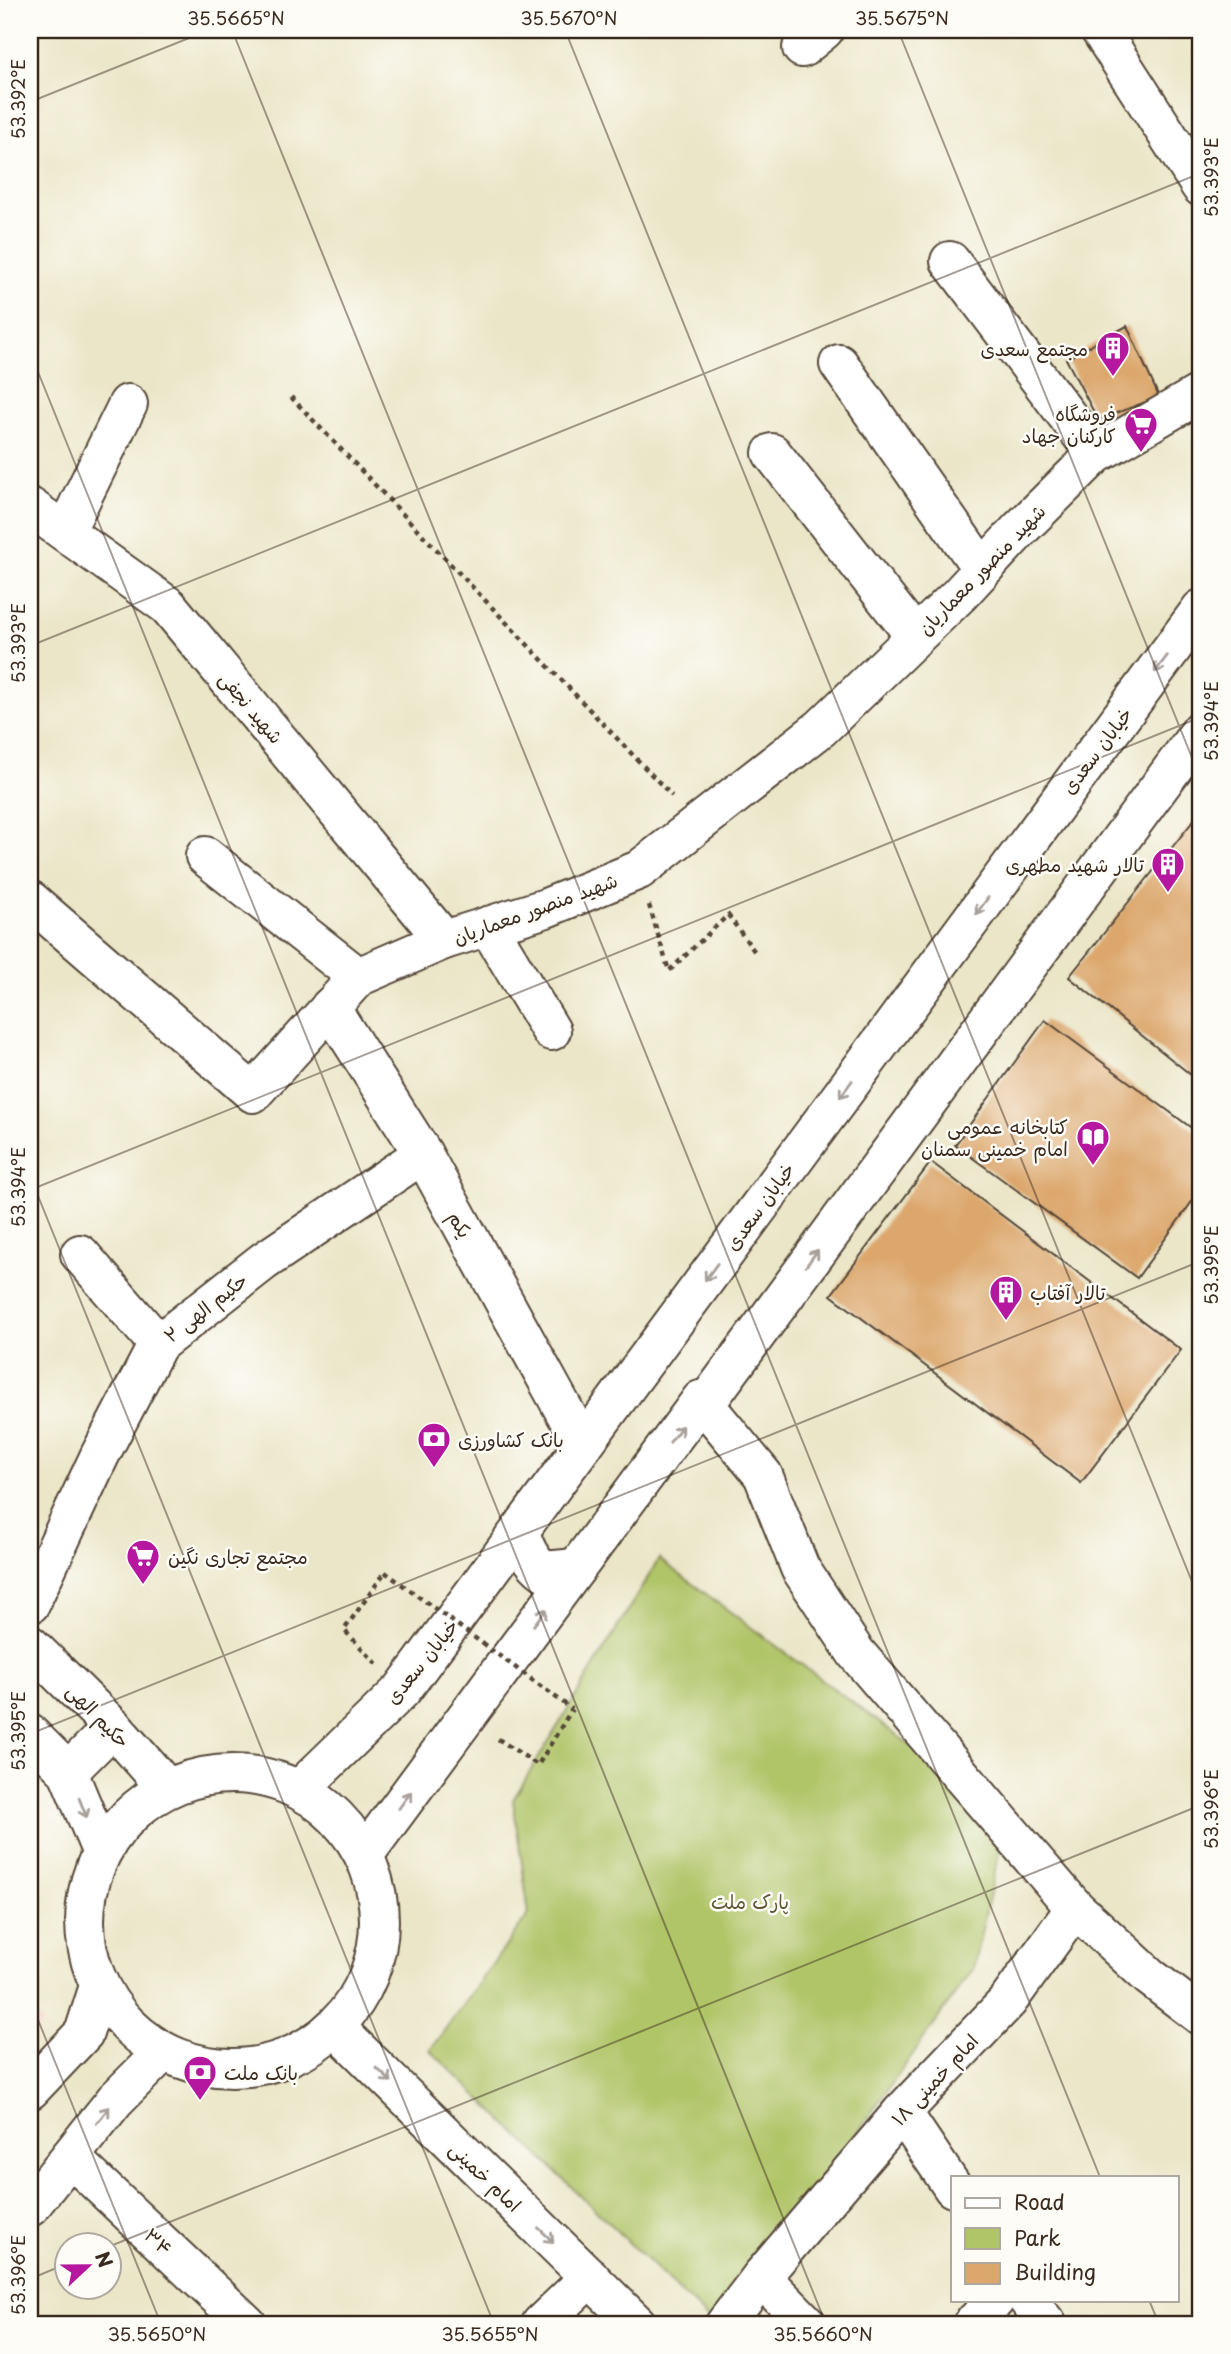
<svg xmlns="http://www.w3.org/2000/svg" width="1231" height="2354" viewBox="0 0 1231 2354" font-family="'Playpen Sans','Playpen Sans Arabic',sans-serif">
<style>
.built{fill:#f6d1c5}
.green{fill:#b0c468;stroke:#767743;stroke-width:2}
.building{fill:#dca76d}
.lines{fill:none;stroke-linecap:round;stroke-linejoin:round}
.minor-casing{stroke:#554638;stroke-width:42}
.major-casing{stroke:#554638;stroke-width:42}
.path{stroke:#554638;stroke-width:4.5;stroke-dasharray:5 5;stroke-linecap:butt}
.minor{stroke:#fff;stroke-width:38}
.major{stroke:#fff;stroke-width:38}
.path-bridge{stroke:#554638;stroke-width:4.5;stroke-dasharray:5 5;stroke-linecap:butt}
.oneway{stroke:#a79f9a}
.ticks{fill:none;stroke:#3b2a1e;stroke-width:2;stroke-opacity:0.45}
.labels{text-anchor:middle;dominant-baseline:central;stroke-width:5;stroke-linejoin:round;paint-order:stroke}
.poi-label{font-size:19px;fill:#3b2a1e;stroke:#fdfcf7;text-anchor:end}
.street-label{font-size:19px;fill:#3b2a1e;stroke:#fdfcf7}
.park-label{font-size:19px;fill:#5e5834;stroke:#fdfcf7}
.neatline{fill:none;stroke:#3b2a1e;stroke-width:2.5}
.ticks-label{font-size:18px;text-anchor:middle;fill:#3b2a1e}
</style>
<rect width="100%" height="100%" fill="#fdfcf7"/>
<filter id="ink" filterUnits="userSpaceOnUse"><feTurbulence type="fractalNoise" baseFrequency=".0143" numOctaves="2"/><feDisplacementMap in="SourceGraphic" scale="14" xChannelSelector="R" yChannelSelector="G"/><feConvolveMatrix kernelMatrix="1 2 1 2 8 2 1 2 1" color-interpolation-filters="sRGB"/></filter>
<filter id="wash" filterUnits="userSpaceOnUse"><feTurbulence type="fractalNoise" baseFrequency=".00686" numOctaves="4" result="noise"/><feDisplacementMap in="SourceGraphic" scale="28" xChannelSelector="R" yChannelSelector="G"/><feGaussianBlur stdDeviation="1.57" result="paint"/><feColorMatrix in="noise" values="0 0 0 0 0 0 0 0 0 0 0 0 0 0 0 0 0 1.4 0 .05"/><feComposite in="paint" operator="in"/></filter>
<g filter="url(#wash)">
<rect width="100%" height="100%" fill="#ebe6c8"/>
<path class="built" d="M30,2008L43,2023L30,2041Z"/>
<path class="green" d="M659,1559L1007,1817L973,1969L722,2324H713L430,2050L529,1914L513,1800Z"/>
<g id="blocks">
<g class="building">
<path d="M1127,326L1159,397L1098,420L1066,359Z"/>
<path d="M1201,811V1083L1069,977Z"/>
<path d="M1045,1020L1201,1135V1189L1137,1278L955,1145Z"/>
<path d="M931,1162L1181,1350L1081,1483L831,1295Z"/>
</g>
</g>
</g>
<g filter="url(#ink)">
<use href="#blocks" fill-opacity="0" stroke="#554638" stroke-width="2"/>
<g class="lines">
<defs>
<g id="minor">
<path d="M1100,30L1201,187"/>
<path d="M802,48L824,30"/>
<path d="M950,261L1096,454"/>
<path d="M839,364L982,569"/>
<path d="M772,453L915,636"/>
<path d="M30,507L168,606L444,940"/>
<path d="M65,532L128,404"/>
<path d="M205,856L358,977"/>
<path d="M30,900L253,1093L358,977L444,940L546,908L639,870L821,728L959,595L1020,529L1096,454L1201,393"/>
<path d="M488,926L551,1031"/>
<path d="M330,1007L423,1154L583,1445"/>
<path d="M80,1254L158,1344"/>
<path d="M701,1400L763,1475L800,1568L856,1653L1075,1908"/>
<path d="M30,1604L100,1455L158,1344L264,1261L423,1154"/>
<path d="M335,2027L637,2324"/>
<path d="M902,2112L953,2188"/>
<path d="M70,2157L247,2324"/>
<path d="M761,2277L807,2324"/>
<path d="M1028,2300L1047,2324"/>
<path d="M541,2324L590,2277"/>
<path d="M725,2324L761,2277L902,2112L1008,2001L1075,1908L1150,1977L1201,2016"/>
<path d="M973,2324L995,2300"/>
</g>
<g id="major">
<path d="M520,1531C524,1547 530,1561 544,1571L576,1568"/>
<path d="M30,1645L113,1727L166,1787"/>
<path d="M30,1734L68,1772L101,1851"/>
<path d="M68,1772L113,1727"/>
<circle cx="232" cy="1921" r="147"/>
<path d="M300,1789L402,1690L1201,609"/>
<path d="M364,1855L701,1400L706,1403L1201,730"/>
<path d="M30,2090L84,2033L99,1986"/>
<path d="M30,2207L115,2100L163,2052"/>
</g>
</defs>
<use href="#minor" class="minor-casing"/>
<use href="#major" class="major-casing"/>
<g class="path">
<path d="M291,397L672,796"/>
<path d="M649,905L669,971L728,915L757,955"/>
<path d="M377,1664L344,1630L385,1572"/>
<path d="M498,1739L538,1765L572,1709"/>
</g>
<use href="#minor" class="minor"/>
<use href="#major" class="major"/>
<path class="path-bridge" d="M385,1572L572,1709"/>
</g>
<defs><path id="oneway-shaft" d="M-6 0H5M1.5-3L5.5 0L1.5 3" fill="none" stroke-width="1.6" stroke-linecap="round" stroke-linejoin="round" transform="scale(1.75)"/></defs>
<g class="oneway">
<use href="#oneway-shaft" transform="translate(1161 664) rotate(127)"/>
<use href="#oneway-shaft" transform="translate(982 906) rotate(126)"/>
<use href="#oneway-shaft" transform="translate(846 1089) rotate(126)"/>
<use href="#oneway-shaft" transform="translate(812 1258) rotate(-54)"/>
<use href="#oneway-shaft" transform="translate(711 1272) rotate(126)"/>
<use href="#oneway-shaft" transform="translate(676 1434) rotate(-53)"/>
<use href="#oneway-shaft" transform="translate(540 1617) rotate(-53)"/>
<use href="#oneway-shaft" transform="translate(405 1800) rotate(-54)"/>
<use href="#oneway-shaft" transform="translate(83 1808) rotate(68)"/>
<use href="#oneway-shaft" transform="translate(384 2075) rotate(44)"/>
<use href="#oneway-shaft" transform="translate(103 2115) rotate(-52)"/>
<use href="#oneway-shaft" transform="translate(546 2235) rotate(44)"/>
</g>
</g>
<path class="ticks" d="M232,30L1100,2177M565,30L1201,1604M898,30L1201,780M30,102L209,30M30,352L826,2324M30,646L1201,173M30,1176L494,2324M30,1190L1201,717M30,1734L1201,1261M30,2000L161,2324M108,2247L1201,1805M30,2279L66,2264M1149,2300L1159,2324"/>
<defs>
<symbol id="building-pin" viewBox="-11 -11 22 30"><path d="M0 17L-7.5 6A9.5 9.5 0 1 1 7.5 6Z" fill="#b5179e" stroke="#fdfcf7"/><path d="M-4-6H4V6H1V3H-1V6H-4ZM-2.5-4.3h1.7v1.8h-1.7ZM.8-4.3h1.7v1.8H.8ZM-2.5-1h1.7V.8h-1.7ZM.8-1h1.7V.8H.8Z" fill="#fff"/></symbol>
<symbol id="supermarket-pin" viewBox="-11 -11 22 30"><path d="M0 17L-7.5 6A9.5 9.5 0 1 1 7.5 6Z" fill="#b5179e" stroke="#fdfcf7"/><path d="M-6-5.5h2.5l.6 2H6L4.5 2H-2.5L-4.4-4H-6ZM-1.5 3.2a1.3 1.3 0 1 0 .1 0ZM3 3.2a1.3 1.3 0 1 0 .1 0Z" fill="#fff"/></symbol>
<symbol id="library-pin" viewBox="-11 -11 22 30"><path d="M0 17L-7.5 6A9.5 9.5 0 1 1 7.5 6Z" fill="#b5179e" stroke="#fdfcf7"/><path d="M-6-4Q-3-5.5-.7-3.5V5Q-3 3-6 4ZM6-4Q3-5.5 .7-3.5V5Q3 3 6 4Z" fill="#fff"/></symbol>
<symbol id="bank-pin" viewBox="-11 -11 22 30"><path d="M0 17L-7.5 6A9.5 9.5 0 1 1 7.5 6Z" fill="#b5179e" stroke="#fdfcf7"/><path d="M-6-4H6V4H-6ZM0-2.3a2.3 2.3 0 1 0 0 4.6a2.3 2.3 0 1 0 0-4.6Z" fill="#fff"/></symbol>
</defs>
<g fill-rule="evenodd">
<use href="#building-pin" x="1094" y="329" width="38" height="52"/>
<use href="#supermarket-pin" x="1122" y="405" width="38" height="52"/>
<use href="#building-pin" x="1149" y="845" width="38" height="52"/>
<use href="#library-pin" x="1074" y="1118" width="38" height="52"/>
<use href="#building-pin" x="987" y="1273" width="38" height="52"/>
<use href="#bank-pin" x="415" y="1420" width="38" height="52"/>
<use href="#supermarket-pin" x="124" y="1537" width="38" height="52"/>
<use href="#bank-pin" x="181" y="2053" width="38" height="52"/>
</g>
<g class="labels">
<g class="poi-label">
<text x="1088" y="348">مجتمع سعدی</text>
<text x="1116" y="413">فروشگاه<tspan x="1116" dy="22">کارکنان جهاد</tspan></text>
<text x="1144" y="864">تالار شهید مطهری</text>
<text x="1068" y="1126">کتابخانه عمومی<tspan x="1068" dy="22">امام خمینی سمنان</tspan></text>
<text x="1030" y="1292" text-anchor="start">تالار آفتاب</text>
<text x="458" y="1439" text-anchor="start">بانک کشاورزی</text>
<text x="168" y="1556" text-anchor="start">مجتمع تجاری نگین</text>
<text x="224" y="2072" text-anchor="start">بانک ملت</text>
</g>
<g class="street-label">
<text transform="translate(981 569) rotate(-46)">شهید منصور معماریان</text>
<text transform="translate(252 707) rotate(50)">شهید نجفی</text>
<text transform="translate(1096 750) rotate(-53)">خیابان سعدی</text>
<text transform="translate(535 908) rotate(-20)">شهید منصور معماریان</text>
<text transform="translate(759 1206) rotate(-54)">خیابان سعدی</text>
<text transform="translate(461 1224) rotate(61)">یکم</text>
<text transform="translate(205 1307) rotate(-38)">حکیم الهی ۲</text>
<text transform="translate(421 1661) rotate(-51)">خیابان سعدی</text>
<text transform="translate(99 1715) rotate(46)">حکیم الهی</text>
<text transform="translate(934 2079) rotate(-47)">امام خمینی ۱۸</text>
<text transform="translate(486 2176) rotate(44)">امام خمینی</text>
<text transform="translate(159 2241) rotate(43)">۳۴</text>
</g>
<g class="park-label">
<text x="750" y="1901">پارک ملت</text>
</g>
</g>
<rect width="1231" height="2354" fill="none" stroke="#fdfcf7" stroke-width="77"/>
<rect x="951" y="2176" width="228" height="126" fill="#fdfcf7" stroke="#afa8a0" stroke-width="2"/>
<rect x="965" y="2198" width="35" height="10" fill="#ffffff" stroke="#afa8a0" stroke-width="2"/>
<text x="1014" y="2210" font-size="21" fill="#3b2a1e">Road</text>
<rect x="965" y="2228" width="35" height="21" fill="#b0c468" stroke="#afa8a0" stroke-width="2"/>
<text x="1014" y="2246" font-size="21" fill="#3b2a1e">Park</text>
<rect x="965" y="2263" width="35" height="21" fill="#dca76d" stroke="#afa8a0" stroke-width="2"/>
<text x="1014" y="2280" font-size="21" fill="#3b2a1e">Building</text>
<g transform="translate(88 2266) rotate(68)"><circle r="33" fill="#fdfcf7" stroke="#afa8a0" stroke-width="2"/>
<path d="M0-5L12 26L0 18L-12 26Z" fill="#b5179e"/>
<text y="-10" font-size="19" font-weight="bold" text-anchor="middle" fill="#3b2a1e">N</text>
</g>
<rect x="38" y="38" width="1154" height="2278" class="neatline"/>
<g class="ticks-label">
<text x="236" y="25">35.5665°N</text>
<text x="569" y="25">35.5670°N</text>
<text x="902" y="25">35.5675°N</text>
<text transform="translate(19 99) rotate(-90)" y="6">53.392°E</text>
<text transform="translate(1212 177) rotate(-90)" y="6">53.393°E</text>
<text transform="translate(19 643) rotate(-90)" y="6">53.393°E</text>
<text transform="translate(1212 721) rotate(-90)" y="6">53.394°E</text>
<text transform="translate(19 1187) rotate(-90)" y="6">53.394°E</text>
<text transform="translate(1212 1265) rotate(-90)" y="6">53.395°E</text>
<text transform="translate(19 1731) rotate(-90)" y="6">53.395°E</text>
<text transform="translate(1212 1809) rotate(-90)" y="6">53.396°E</text>
<text transform="translate(19 2275) rotate(-90)" y="6">53.396°E</text>
<text x="157" y="2341">35.5650°N</text>
<text x="490" y="2341">35.5655°N</text>
<text x="823" y="2341">35.5660°N</text>
</g>
</svg>
